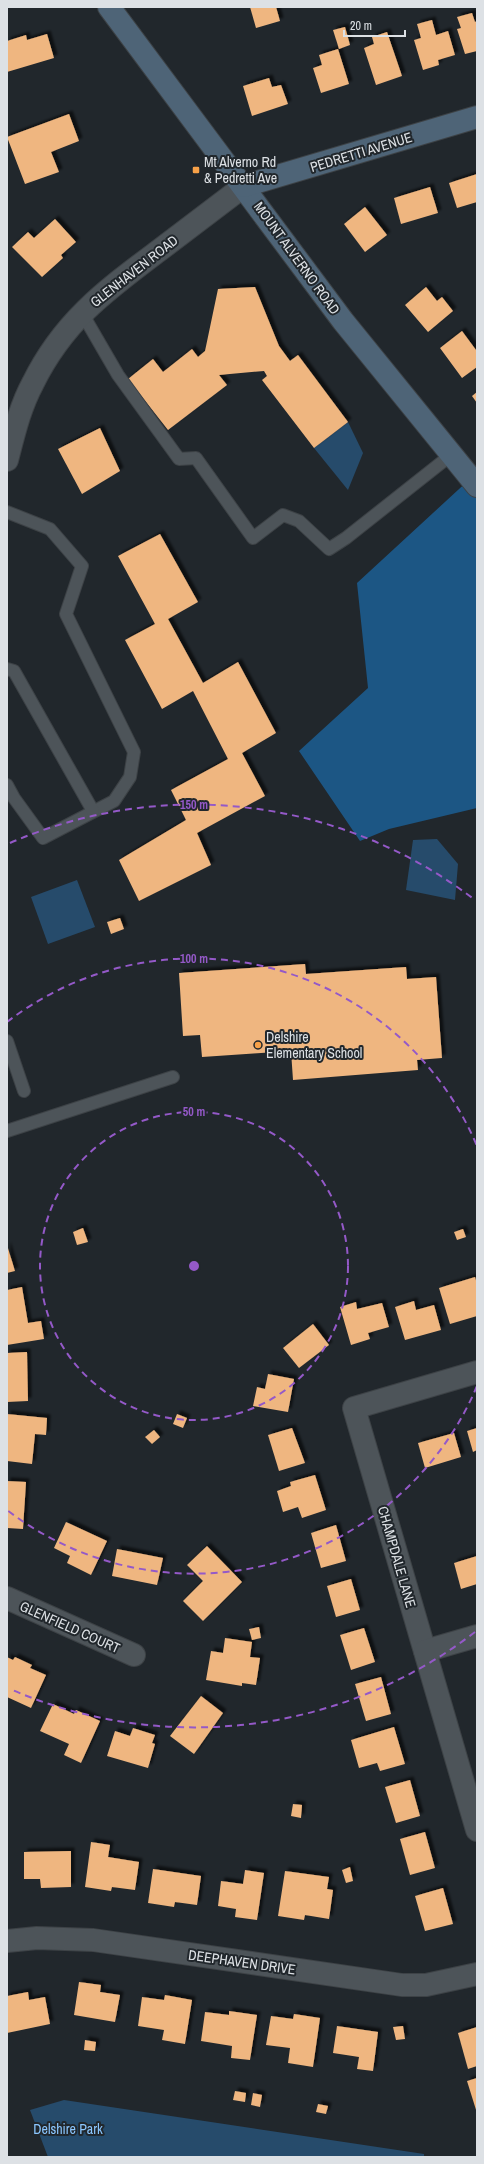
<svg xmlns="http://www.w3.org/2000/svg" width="484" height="2164" viewBox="0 0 484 2164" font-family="'Archivo Narrow',sans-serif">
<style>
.green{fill:#264b6b}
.forest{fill:#1c5684}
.building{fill:#efb680;filter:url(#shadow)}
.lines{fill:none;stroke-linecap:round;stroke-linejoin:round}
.lane-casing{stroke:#3d4246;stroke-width:14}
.street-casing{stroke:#3d4246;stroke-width:24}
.secondary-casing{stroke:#3d4246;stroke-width:24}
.lane{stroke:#4d5459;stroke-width:12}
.street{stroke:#4d5459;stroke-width:22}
.secondary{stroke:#4e6477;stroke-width:22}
.ring{fill:none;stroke:#9459c8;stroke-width:2;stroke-dasharray:7 5}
.poi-dot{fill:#f7a148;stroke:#21272c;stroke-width:1.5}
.labels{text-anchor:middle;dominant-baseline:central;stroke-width:4;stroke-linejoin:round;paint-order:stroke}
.street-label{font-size:14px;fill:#dde1e5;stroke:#21272c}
.poi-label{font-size:14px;fill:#dde1e5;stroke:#21272c;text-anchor:start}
.park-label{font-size:14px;fill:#8bc7ff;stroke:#21272c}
.centre{fill:#9459c8;stroke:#21272c;stroke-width:2}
.ring-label{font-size:12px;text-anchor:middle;font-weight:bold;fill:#9459c8;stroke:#21272c;stroke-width:4;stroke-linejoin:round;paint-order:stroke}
</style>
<defs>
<filter id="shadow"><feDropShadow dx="3.5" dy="-3.5" stdDeviation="1" flood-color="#0009"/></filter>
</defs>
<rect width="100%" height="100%" fill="#21272c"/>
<g class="green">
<path d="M348,422L363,453L348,490L314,448Z"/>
<path d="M437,839L458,864L455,900L406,890L413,840Z"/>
<path d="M77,880L95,927L48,944L31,897Z"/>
<path d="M64,2100L424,2154V2157H48L30,2110Z"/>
</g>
<path class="forest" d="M471,478L477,486V808L389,829L360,841L299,751L368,688L357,583Z"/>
<g class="building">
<path d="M250,7H276L280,21L256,28Z"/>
<path d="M472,13L475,22L477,21V51L465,54L457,29L461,28L457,17Z"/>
<path d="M432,20L436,35L448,31L455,55L438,60L439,65L423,70L414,40L421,38L417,24Z"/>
<path d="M345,27L350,45L339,49L333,30Z"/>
<path d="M387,32L402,76L376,85L364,48L374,44L372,37Z"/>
<path d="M47,34L54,58L7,72V41L26,35L27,40Z"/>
<path d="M338,49L349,84L321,93L313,68L322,65L319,55Z"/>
<path d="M269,78L272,87L281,85L288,104L252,116L243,86Z"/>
<path d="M69,114L79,141L51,152L59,172L25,184L7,137Z"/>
<path d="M477,174V202L457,208L449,183Z"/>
<path d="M430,187L438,213L401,224L394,198Z"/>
<path d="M365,207L387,235L365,252L344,224Z"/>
<path d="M55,219L76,242L61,255L63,258L42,277L12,247L28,232L34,238Z"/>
<path d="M255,287L279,346L290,361L298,355L348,422L314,448L262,380L267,376L264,371L219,375L227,385L168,430L128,379L153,359L163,372L192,349L198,357L205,351L218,289Z"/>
<path d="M426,287L437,301L442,297L453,311L428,332L405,305Z"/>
<path d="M462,331L476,350L477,349V367L462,378L440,348Z"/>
<path d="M477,392V403L472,396Z"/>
<path d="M100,428L120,471L82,494L58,449Z"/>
<path d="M160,534L198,602L168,619L203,683L238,662L276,733L242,753L265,796L197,833L211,865L139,901L119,860L186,820L171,790L228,759L193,691L162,709L125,640L155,624L118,556Z"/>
<path d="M120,918L124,929L111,934L107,922Z"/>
<path d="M305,964L306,974L406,967L407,979L436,977L442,1058L417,1060L418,1070L293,1080L291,1051L202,1057L200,1035L183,1036L179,973Z"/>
<path d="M83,1228L88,1242L77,1245L73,1232Z"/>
<path d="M463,1229L466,1237L457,1240L454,1232Z"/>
<path d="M7,1245L15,1271L7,1273Z"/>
<path d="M475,1277L477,1284V1316L450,1324L439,1288Z"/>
<path d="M22,1287L28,1323L41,1321L44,1339L7,1345V1290Z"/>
<path d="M414,1301L416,1310L434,1305L441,1330L405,1340L395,1307Z"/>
<path d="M356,1302L357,1309L382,1303L389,1327L368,1333L370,1339L351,1345L340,1307Z"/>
<path d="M313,1324L329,1345L299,1368L283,1348Z"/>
<path d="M27,1352L28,1401L7,1402V1353Z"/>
<path d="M268,1374L294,1379L288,1412L253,1406L257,1387L265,1389Z"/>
<path d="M7,1414L47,1418L46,1435L35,1434L32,1464L7,1461Z"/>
<path d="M177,1414L187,1418L183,1428L173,1424Z"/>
<path d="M292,1428L305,1463L279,1471L268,1435Z"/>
<path d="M477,1428V1450L473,1452L467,1431Z"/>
<path d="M154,1430L160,1437L152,1444L145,1437Z"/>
<path d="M454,1433L461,1457L425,1468L418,1443Z"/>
<path d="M315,1475L326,1510L302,1518L298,1507L283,1512L277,1491L291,1486L290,1482Z"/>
<path d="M7,1481L26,1482L23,1529L7,1528Z"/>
<path d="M66,1522L107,1541L91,1575L67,1563L70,1556L54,1548Z"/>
<path d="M336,1525L346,1561L321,1568L311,1533Z"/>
<path d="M207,1546L242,1582L203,1621L183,1601L203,1581L187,1565Z"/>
<path d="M117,1549L163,1558L157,1585L112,1576Z"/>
<path d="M477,1556V1584L461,1589L454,1563Z"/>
<path d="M351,1579L360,1610L336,1617L327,1586Z"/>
<path d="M259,1627L261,1638L252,1640L249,1629Z"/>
<path d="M364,1628L375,1662L351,1670L340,1635Z"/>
<path d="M225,1638L252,1642L250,1657L260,1658L256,1685L242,1683V1686L206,1680L211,1651L223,1653Z"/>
<path d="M7,1657L13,1660L15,1657L32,1665L30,1668L46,1675L31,1708L7,1697Z"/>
<path d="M381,1677L391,1714L366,1721L355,1684Z"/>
<path d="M201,1696L223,1713L194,1754L170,1736Z"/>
<path d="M53,1704L74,1714L76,1710L100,1721L81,1763L64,1755L69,1744L40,1731Z"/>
<path d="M394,1727L405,1764L380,1771L377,1763L359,1768L351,1740Z"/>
<path d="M133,1728L155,1735L152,1743L155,1744L148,1768L107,1756L115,1731L130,1736Z"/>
<path d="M410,1780L420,1816L396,1823L385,1787Z"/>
<path d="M293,1804L302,1805L301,1818L291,1816Z"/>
<path d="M425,1832L435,1868L410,1875L400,1839Z"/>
<path d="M91,1842L110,1845L108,1857L139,1862L135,1890L112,1887L111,1891L85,1887Z"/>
<path d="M71,1851V1887L41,1888L40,1879H24V1852Z"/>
<path d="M350,1867L353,1881L346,1883L342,1870Z"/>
<path d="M153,1869L201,1876L197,1905L175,1902L174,1907L148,1903Z"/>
<path d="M245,1870L264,1873L257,1920L235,1917L236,1909L218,1906L221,1881L243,1884Z"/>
<path d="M285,1871L329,1877L327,1889L333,1890L329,1919L305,1915L304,1920L278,1916Z"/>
<path d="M443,1888L453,1924L425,1931L415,1896Z"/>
<path d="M79,1982L101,1985L100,1992L120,1995L115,2022L74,2015Z"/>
<path d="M28,1992L29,2000L45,1997L50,2024L7,2033V1996Z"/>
<path d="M165,1995L192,2000L185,2044L162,2040L164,2030L138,2026L142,1997L164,2000Z"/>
<path d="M229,2011L257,2015L250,2060L231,2058L232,2046L201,2041L205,2012L229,2015Z"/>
<path d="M294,2014L320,2018L313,2067L288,2063L290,2048L266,2045L271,2016L293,2019Z"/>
<path d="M337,2026L378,2032L373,2071L357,2069L359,2057L333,2053Z"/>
<path d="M403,2026L405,2039L396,2040L393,2027Z"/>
<path d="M477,2027V2066L468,2069L458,2033Z"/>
<path d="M85,2040L96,2042L95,2051L84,2050Z"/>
<path d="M477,2078V2113L467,2081Z"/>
<path d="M235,2091L246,2093L245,2102L233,2100Z"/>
<path d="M253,2093L262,2095L260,2107L251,2105Z"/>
<path d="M318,2104L328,2106L326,2114L316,2112Z"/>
</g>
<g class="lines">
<defs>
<g id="lane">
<path d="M82,313L118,375L179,459L196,458L253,538L283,515L299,521L329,549L346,538L451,455"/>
<path d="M7,512L50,529L82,566L66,614L134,752L130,777L114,801L43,838L14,798L7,785"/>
<path d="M7,669L14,671L93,811"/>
<path d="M7,1041L24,1091"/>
<path d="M7,1131L173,1077"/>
</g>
<g id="street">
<path d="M7,460C14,433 20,407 33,383C63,322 105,291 157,252C186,230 215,208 244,186"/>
<path d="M477,1372L354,1408L477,1830"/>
<path d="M7,1598L134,1655"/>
<path d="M425,1651L477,1636"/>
<path d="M7,1941L37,1938L93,1940L402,1985H426L477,1974"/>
</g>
<g id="secondary">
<path d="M109,7L343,321L477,486"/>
<path d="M244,186L477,117"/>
</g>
</defs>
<use href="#lane" class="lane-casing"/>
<use href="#street" class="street-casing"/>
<use href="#secondary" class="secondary-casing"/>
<use href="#lane" class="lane"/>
<use href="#street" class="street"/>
<use href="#secondary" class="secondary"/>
</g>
<g class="ring">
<circle cx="194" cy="1266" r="154"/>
<path d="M477 1386A307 307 0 0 1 7 1510M7 1022A307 307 0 0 1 477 1146"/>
<path d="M475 1632A461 461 0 0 1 10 1689M10 843A461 461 0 0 1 475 900"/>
</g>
<g class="poi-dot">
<rect x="192" y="166" width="8" height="8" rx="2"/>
<circle cx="258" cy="1045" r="4"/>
</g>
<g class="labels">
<g class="street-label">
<text transform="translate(361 152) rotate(-17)">PEDRETTI AVENUE</text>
<text transform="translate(297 258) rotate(54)">MOUNT ALVERNO ROAD</text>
<text transform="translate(134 271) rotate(-38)">GLENHAVEN ROAD</text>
<text transform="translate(397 1557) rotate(74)">CHAMPDALE LANE</text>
<text transform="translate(70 1627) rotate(24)">GLENFIELD COURT</text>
<text transform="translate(242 1962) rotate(8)">DEEPHAVEN DRIVE</text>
</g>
<g class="poi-label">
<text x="204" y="162">Mt Alverno Rd<tspan x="204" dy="16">&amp; Pedretti Ave</tspan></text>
<text x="266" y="1037">Delshire<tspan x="266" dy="16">Elementary School</tspan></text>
</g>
<g class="park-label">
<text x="68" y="2129">Delshire Park</text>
</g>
</g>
<circle cx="194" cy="1266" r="6" class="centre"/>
<g class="ring-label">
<text x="194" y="809">150 m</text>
<text x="194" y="963">100 m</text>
<text x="194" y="1116">50 m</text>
</g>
<rect width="484" height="2164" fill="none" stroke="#dde1e5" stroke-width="16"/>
<path d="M344 30v6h61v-6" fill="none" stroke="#dde1e5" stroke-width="2"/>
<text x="350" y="30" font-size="12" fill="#dde1e5" stroke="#21272c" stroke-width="3" paint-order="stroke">20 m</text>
</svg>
